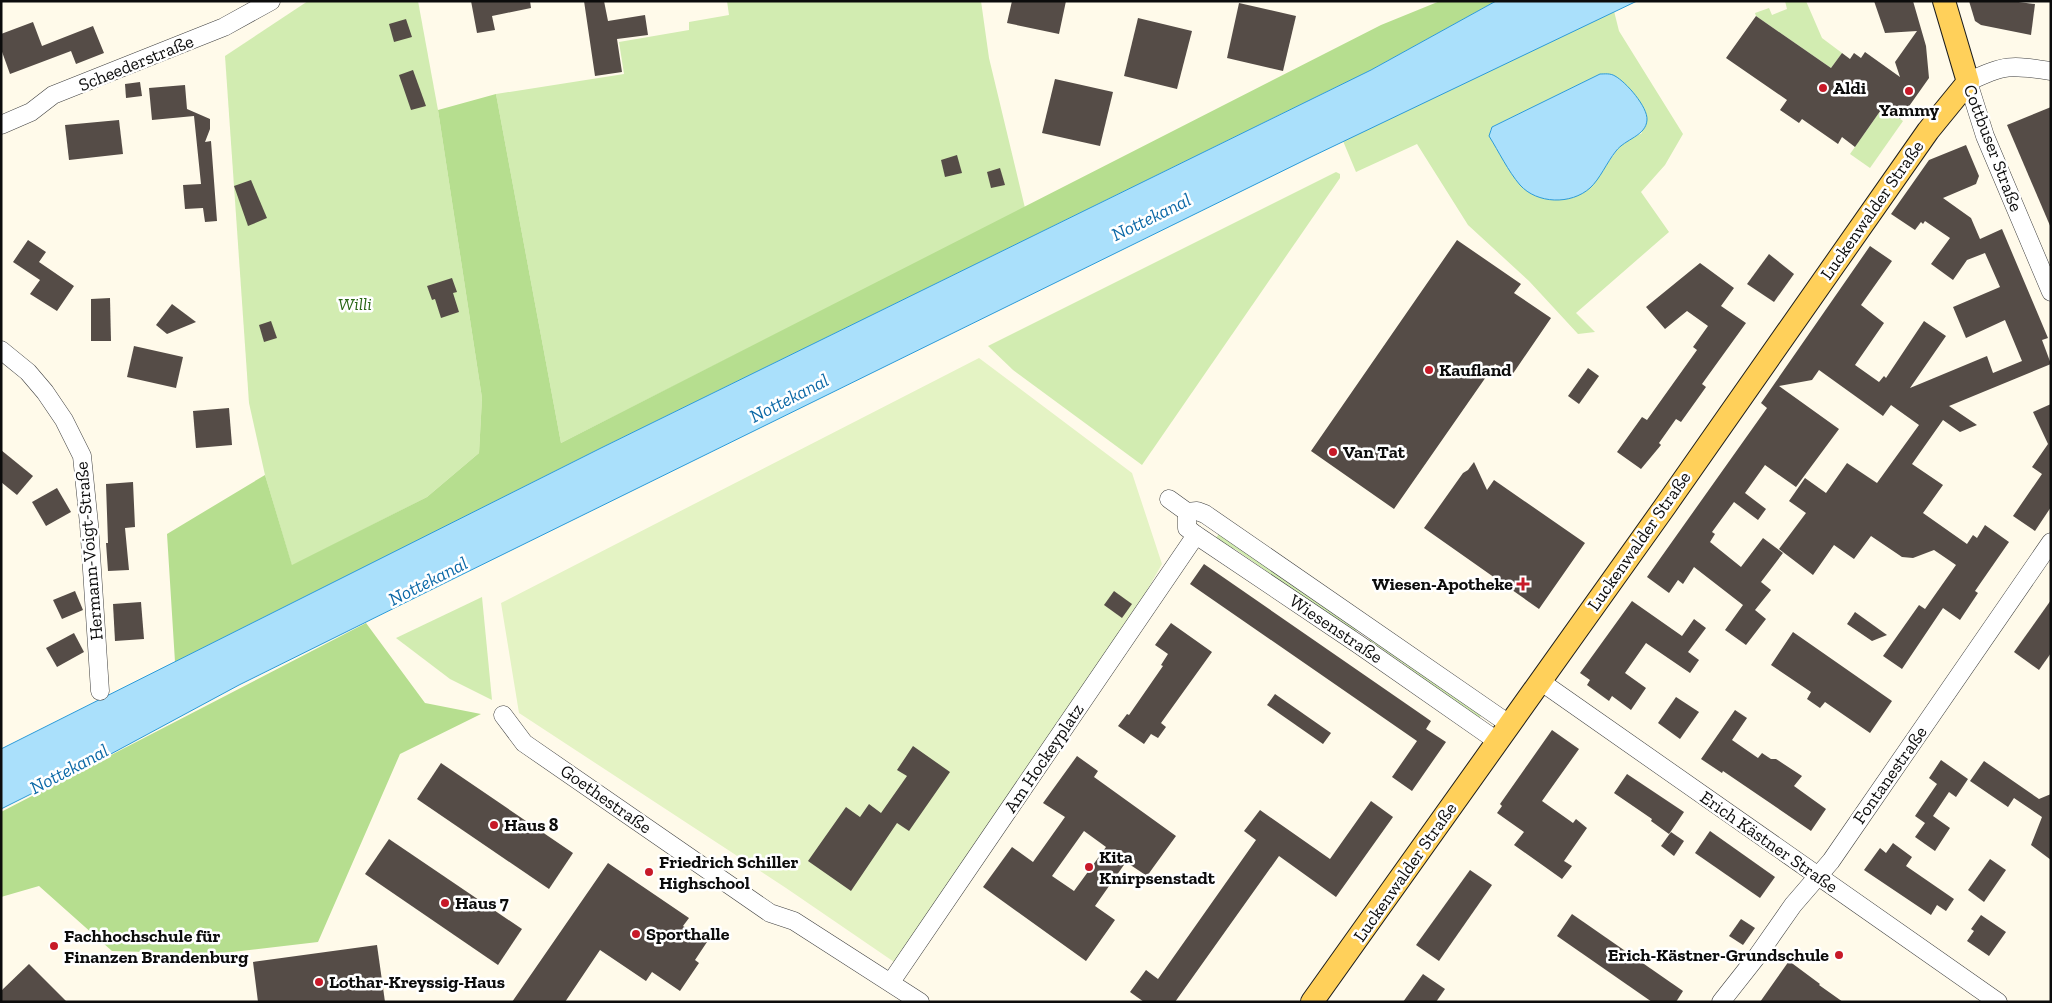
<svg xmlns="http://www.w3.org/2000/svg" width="2052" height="1003" viewBox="0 0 2052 1003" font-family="'Zilla Slab',serif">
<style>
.green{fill:#d2ecb1;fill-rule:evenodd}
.forest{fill:#b6de8f}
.pitch{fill:#e4f3c4}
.water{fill:#aae0fb;stroke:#2b9ad8}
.building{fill:#554c47;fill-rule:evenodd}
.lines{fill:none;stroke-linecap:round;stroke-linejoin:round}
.minor-casing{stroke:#3f3f3f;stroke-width:19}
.major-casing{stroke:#1d1d1d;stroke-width:24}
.minor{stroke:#fff;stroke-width:18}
.major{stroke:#ffd05a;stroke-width:22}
.poi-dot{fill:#c71928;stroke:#fff;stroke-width:2}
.labels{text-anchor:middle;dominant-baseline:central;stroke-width:5;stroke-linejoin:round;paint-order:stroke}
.street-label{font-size:18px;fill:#0c0c0c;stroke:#fff}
.poi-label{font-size:18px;font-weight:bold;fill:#0c0c0c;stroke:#fff;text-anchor:start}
.park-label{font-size:18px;font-style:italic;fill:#2b6817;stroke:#fff}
.water-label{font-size:19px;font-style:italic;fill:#0c69a7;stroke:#fff}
</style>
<rect width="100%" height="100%" fill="#fffaea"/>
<g class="green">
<path d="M308,1H418L438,110L482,398L479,453L427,497L292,566L265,475L249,403L225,56Z"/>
<path d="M727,1H981L989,58L1025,208L561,443L496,94L624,74L619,42L689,30V22L729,15Z"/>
<path d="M1785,1H1806L1822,38L1842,53L1831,68L1756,16L1755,13L1769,8L1772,15L1787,9Z"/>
<path d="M1614,11L1619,31L1683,134L1665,165L1641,192L1669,232L1576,313L1595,332L1578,334L1529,281L1468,225L1417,144L1356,172L1343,141ZM1600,74L1642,133L1624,142L1617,150L1590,188L1490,131L1492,127Z"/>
<path d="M1883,107L1903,121L1870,168L1850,154Z"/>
<path d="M1336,172L1340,174V178L1142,465L1013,370L988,346Z"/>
<path d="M1222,530L1359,627L1354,635L1267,574L1265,570L1235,549L1228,548L1215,539Z"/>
<path d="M482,597L492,700L450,679L396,638Z"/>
<path d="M1370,635L1483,713L1478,720L1409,672L1408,667L1369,640Z"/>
</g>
<g class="forest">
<path d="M1440,1H1496L1371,70L601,448L175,662L167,534L265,475L292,565L427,497L479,453L482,398L438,110L496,94L561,443L1381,25Z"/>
<path d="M366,623L425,703L481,714L400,754L318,942L215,954L112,951L39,886L1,897V812Z"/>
</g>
<path class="pitch" d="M979,358L1132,473L1162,564L1120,638L900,966L786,888L519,713L501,603Z"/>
<g class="water">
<path d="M1496,1H1637L1313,156L455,578L239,685L109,755L1,809V749L601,448L1371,70Z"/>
<path d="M1600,74C1605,74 1610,73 1615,76C1626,82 1648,107 1647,120C1646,136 1625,139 1616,151C1607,162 1600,179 1590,188C1571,205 1537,204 1520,185C1508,171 1499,152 1489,136L1492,127Z"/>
</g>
<g class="building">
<path d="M471,1H530L531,8L492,16L495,30L477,33Z"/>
<path d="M584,1H604L608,21L645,15L648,35L617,39L622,72L595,76Z"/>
<path d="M1012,1H1066L1059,34L1007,23Z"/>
<path d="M1874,1H1913L1926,46L1929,78L1900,119L1883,107L1855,147L1842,137L1838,144L1802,119L1799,123L1780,110L1787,100L1726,58L1756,16L1831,68L1842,53L1850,59L1854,53L1861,58L1865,52L1900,77L1895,62L1917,31L1885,33Z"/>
<path d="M1969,1H2011L2035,4L2031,35L1981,25L1975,21Z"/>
<path d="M1239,3L1296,16L1283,71L1227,58Z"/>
<path d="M1138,18L1192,31L1177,89L1124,76Z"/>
<path d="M406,19L412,37L394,42L389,24Z"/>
<path d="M33,22L42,46L93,26L104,53L76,64L71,51L10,74L1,49V34Z"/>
<path d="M413,70L426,106L411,110L399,75Z"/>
<path d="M1055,79L1113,92L1100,146L1042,133Z"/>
<path d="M140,82L142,96L126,98L125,84Z"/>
<path d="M185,85L187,109L210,119V129L205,142L211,141L217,221L205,222L203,208L185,209L183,185L201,184L194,116L152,120L149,88Z"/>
<path d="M2051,107V228L2007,125Z"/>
<path d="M119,120L123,154L69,160L65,125Z"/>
<path d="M1966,145L1979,176L1976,184L1943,198L1971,218L1980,239L2002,229L2048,338L2042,340L2051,364L1949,406L1977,425L1960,432L1943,420L1912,464L1943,485L1923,513L1967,544L1973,535L1977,538L1985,525L2009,542L1975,591L1978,593L1960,620L1943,608L1902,669L1883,656L1919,605L1925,609L1956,565L1934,550L1913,558L1902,557L1871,536L1854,559L1834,545L1813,575L1779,549L1806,513L1789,501L1805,478L1826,493L1847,463L1877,483L1919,425L1891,405L1883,416L1819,370L1812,380L1779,386L1839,429L1796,487L1765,465L1745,493L1766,509L1758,520L1734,502L1712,532L1715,534L1710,542L1741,567L1763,538L1783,553L1761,582L1771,590L1755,610L1766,619L1746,645L1725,630L1743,605L1694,567L1683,584L1678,580L1669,593L1647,577L1767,408L1761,403L1870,246L1892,261L1861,305L1884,323L1855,365L1879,382L1884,376L1886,378L1924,321L1946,336L1910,388L1987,356L1993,373L2022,361L2005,320L1966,338L1953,307L2000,287L1985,253L1967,260L1953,280L1931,264L1950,238L1925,221L1923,224L1921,222L1915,230L1891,214L1929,160Z"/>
<path d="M957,155L962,173L945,177L941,160Z"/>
<path d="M1000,168L1005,185L991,188L987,172Z"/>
<path d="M251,180L267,218L248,226L234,186Z"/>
<path d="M28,240L46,252L39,262L74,286L57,311L30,294L40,280L13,262Z"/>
<path d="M1457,240L1521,284L1514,293L1551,318L1512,375L1495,364L1394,509L1311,451Z"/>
<path d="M1769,254L1794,274L1774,302L1747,284Z"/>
<path d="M1700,263L1734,288L1721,306L1746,323L1702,384L1706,387L1681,422L1676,419L1659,443L1661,445L1641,469L1617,452L1642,417L1647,420L1697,350L1693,347L1708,326L1687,311L1665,329L1646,307Z"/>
<path d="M452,278L457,292L453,293L459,312L441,318L435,299L432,300L427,286Z"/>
<path d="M110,298L111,341H91V299Z"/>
<path d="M172,304L196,322L167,334L156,325Z"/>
<path d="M271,321L277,338L264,342L259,325Z"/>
<path d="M134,346L183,357L176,388L127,377Z"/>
<path d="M1588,368L1599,376L1579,404L1568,396Z"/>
<path d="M2051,404V507L2035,531L2013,516L2042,474L2032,467L2048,444L2033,412Z"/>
<path d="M229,408L232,445L196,448L193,411Z"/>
<path d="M1,450L33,476L17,495L1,482Z"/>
<path d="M1474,462L1487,490L1494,480L1585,543L1539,609L1424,528L1463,473L1468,470Z"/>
<path d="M133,482L135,527L125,528L129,570L108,571L106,543H108L106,484Z"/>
<path d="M57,488L71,512L46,526L32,502Z"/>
<path d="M1204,564L1431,721L1426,729L1446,742L1412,791L1392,777L1417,741L1190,584Z"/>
<path d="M75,591L83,610L62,619L53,600Z"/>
<path d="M1114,591L1132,604L1122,618L1104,605Z"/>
<path d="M2051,600V653L2039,670L2014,652Z"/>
<path d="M1632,601L1682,636L1694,619L1706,628L1688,652L1699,660L1690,673L1646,643L1625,673L1646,688L1631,710L1612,696L1609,701L1587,685L1590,680L1580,673Z"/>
<path d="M141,602L144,639L115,641L113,604Z"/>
<path d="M1855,612L1887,635L1872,641L1847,624Z"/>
<path d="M1171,623L1212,652L1161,723L1166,727L1158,738L1151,734L1144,744L1118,726L1127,714L1129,715L1163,666L1161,665L1168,654L1155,645Z"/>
<path d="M1793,632L1892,701L1870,733L1825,702L1820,708L1807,699L1811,692L1771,665Z"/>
<path d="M74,633L84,652L57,667L46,648Z"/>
<path d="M1275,694L1331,733L1323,744L1267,705Z"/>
<path d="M1676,697L1699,712L1680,739L1658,723Z"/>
<path d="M1735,710L1747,718L1732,740L1758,758L1762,753L1771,759H1776L1802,776L1794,786L1826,809L1811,831L1723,771L1722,773L1701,759Z"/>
<path d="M1552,730L1579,749L1542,801L1573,823L1576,819L1587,828L1564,861L1572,866L1562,879L1514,845L1524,832L1497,813L1502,806L1500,804Z"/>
<path d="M913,746L950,772L909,831L897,823L851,891L808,861L846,807L860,817L869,804L881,813L907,776L897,770Z"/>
<path d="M1077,756L1098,771L1094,777L1176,836L1147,876L1126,862L1095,906L1115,920L1086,961L983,887L1012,847L1033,862L1065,817L1043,803ZM1084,831L1106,847L1074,891L1052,876Z"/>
<path d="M1941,760L1968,779L1956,797L1949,792L1933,816L1950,828L1935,851L1915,837L1925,823L1915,816L1937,784L1929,778Z"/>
<path d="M1984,761L2039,799L2051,794V860L2031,845L2042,817L2014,798L2008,807L1970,781Z"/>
<path d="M441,763L573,853L549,889L417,799Z"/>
<path d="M1627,774L1684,812L1669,834L1651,821L1652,819L1614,793Z"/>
<path d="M1371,801L1393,817L1336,897L1279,856L1175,1002H1144L1130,992L1146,970L1158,979L1256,840L1244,831L1260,810L1330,859Z"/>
<path d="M1710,831L1775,877L1760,898L1695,853Z"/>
<path d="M1671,832L1684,841L1674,856L1661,846Z"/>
<path d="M389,839L522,929L498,965L365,874Z"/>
<path d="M1893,843L1912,857L1906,866L1954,899L1946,911L1937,905L1931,915L1864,870L1880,848L1886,853Z"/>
<path d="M1990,859L2006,870L1984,902L1968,890Z"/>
<path d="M608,863L689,918L683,926L707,942L695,960L699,963L680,991L652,972L646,981L600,950L565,1002H512Z"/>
<path d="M1470,870L1492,885L1439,961L1416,945Z"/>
<path d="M1572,914L1683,991L1676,1002H1652L1557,936Z"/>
<path d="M1981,915L2006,932L1989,956L1967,941L1974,931L1971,929Z"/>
<path d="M1741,919L1755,928L1743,945L1729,936Z"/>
<path d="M377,945L385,1002H258L253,962Z"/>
<path d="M1789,961L1820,984L1819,985L1843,1002H1760Z"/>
<path d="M29,964L67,1002H1V991Z"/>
<path d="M1423,974L1445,989L1436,1002H1403Z"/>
</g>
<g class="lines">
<defs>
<g id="minor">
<path d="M2051,71C2011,65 2004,64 1968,82L1985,136L2051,292"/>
<path d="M1,125L31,112L53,95L224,27L271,1"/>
<path d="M1,350L28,372L45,392L64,420L82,456L89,524L100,691"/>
<path d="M1169,499L1187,512L1197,511L1205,514L1509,724"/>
<path d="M1187,512V528L1196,535L1358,644L1497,741"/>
<path d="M1540,681L1998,1002"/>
<path d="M503,715L524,743L770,913L794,921L920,1002"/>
<path d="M891,982L1196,535"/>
<path d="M1721,1002L1758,955L1793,905L1831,861L2051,542"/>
</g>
<path id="major" d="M1312,1002L1666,505L1928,131L1968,82L1944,1"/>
</defs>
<use href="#minor" class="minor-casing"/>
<use href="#major" class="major-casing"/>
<use href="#minor" class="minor"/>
<use href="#major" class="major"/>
</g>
<g class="poi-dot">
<circle cx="1823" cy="88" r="5"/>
<circle cx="1909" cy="91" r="5"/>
<circle cx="1429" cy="370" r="5"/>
<circle cx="1333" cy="452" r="5"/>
<path d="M1520.5 576.5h5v5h5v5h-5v5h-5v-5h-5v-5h5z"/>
<circle cx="494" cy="825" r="5"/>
<circle cx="1089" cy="867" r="5"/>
<circle cx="649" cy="872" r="5"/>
<circle cx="445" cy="903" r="5"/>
<circle cx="636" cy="934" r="5"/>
<circle cx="54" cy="946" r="5"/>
<circle cx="1839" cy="955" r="5"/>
<circle cx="319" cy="982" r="5"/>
</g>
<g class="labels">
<g class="street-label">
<text transform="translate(136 63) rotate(-22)">Scheederstraße</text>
<text transform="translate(1993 148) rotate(69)">Cottbuser Straße</text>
<text transform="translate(1872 210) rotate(-55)">Luckenwalder Straße</text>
<text transform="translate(1639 541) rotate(-55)">Luckenwalder Straße</text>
<text transform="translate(89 551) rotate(-95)">Hermann-Voigt-Straße</text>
<text transform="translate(1336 629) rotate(34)">Wiesenstraße</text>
<text transform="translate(1044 758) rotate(-56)">Am Hockeyplatz</text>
<text transform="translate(1890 775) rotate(-55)">Fontanestraße</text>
<text transform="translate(606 799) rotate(35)">Goethestraße</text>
<text transform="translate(1769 842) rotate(35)">Erich Kästner Straße</text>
<text transform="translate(1405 872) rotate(-55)">Luckenwalder Straße</text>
</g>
<g class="poi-label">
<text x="1833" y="88">Aldi</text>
<text x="1909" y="110" text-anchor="middle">Yammy</text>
<text x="1439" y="370">Kaufland</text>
<text x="1343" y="452">Van Tat</text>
<text x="1513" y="584" text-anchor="end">Wiesen-Apotheke</text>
<text x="504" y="825">Haus 8</text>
<text x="1099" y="857">Kita<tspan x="1099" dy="21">Knirpsenstadt</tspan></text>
<text x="659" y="862">Friedrich Schiller<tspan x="659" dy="21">Highschool</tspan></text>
<text x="455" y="903">Haus 7</text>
<text x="646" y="934">Sporthalle</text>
<text x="64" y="936">Fachhochschule für<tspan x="64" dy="21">Finanzen Brandenburg</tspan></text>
<text x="1829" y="955" text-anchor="end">Erich-Kästner-Grundschule</text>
<text x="329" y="982">Lothar-Kreyssig-Haus</text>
</g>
<g class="park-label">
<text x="355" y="304">Willi</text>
</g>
<g class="water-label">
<text transform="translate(1151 217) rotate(-26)">Nottekanal</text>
<text transform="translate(789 398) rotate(-27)">Nottekanal</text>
<text transform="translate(428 581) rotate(-27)">Nottekanal</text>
<text transform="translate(69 769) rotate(-28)">Nottekanal</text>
</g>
</g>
<rect width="2052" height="1003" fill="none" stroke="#0c0c0c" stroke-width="5"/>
</svg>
